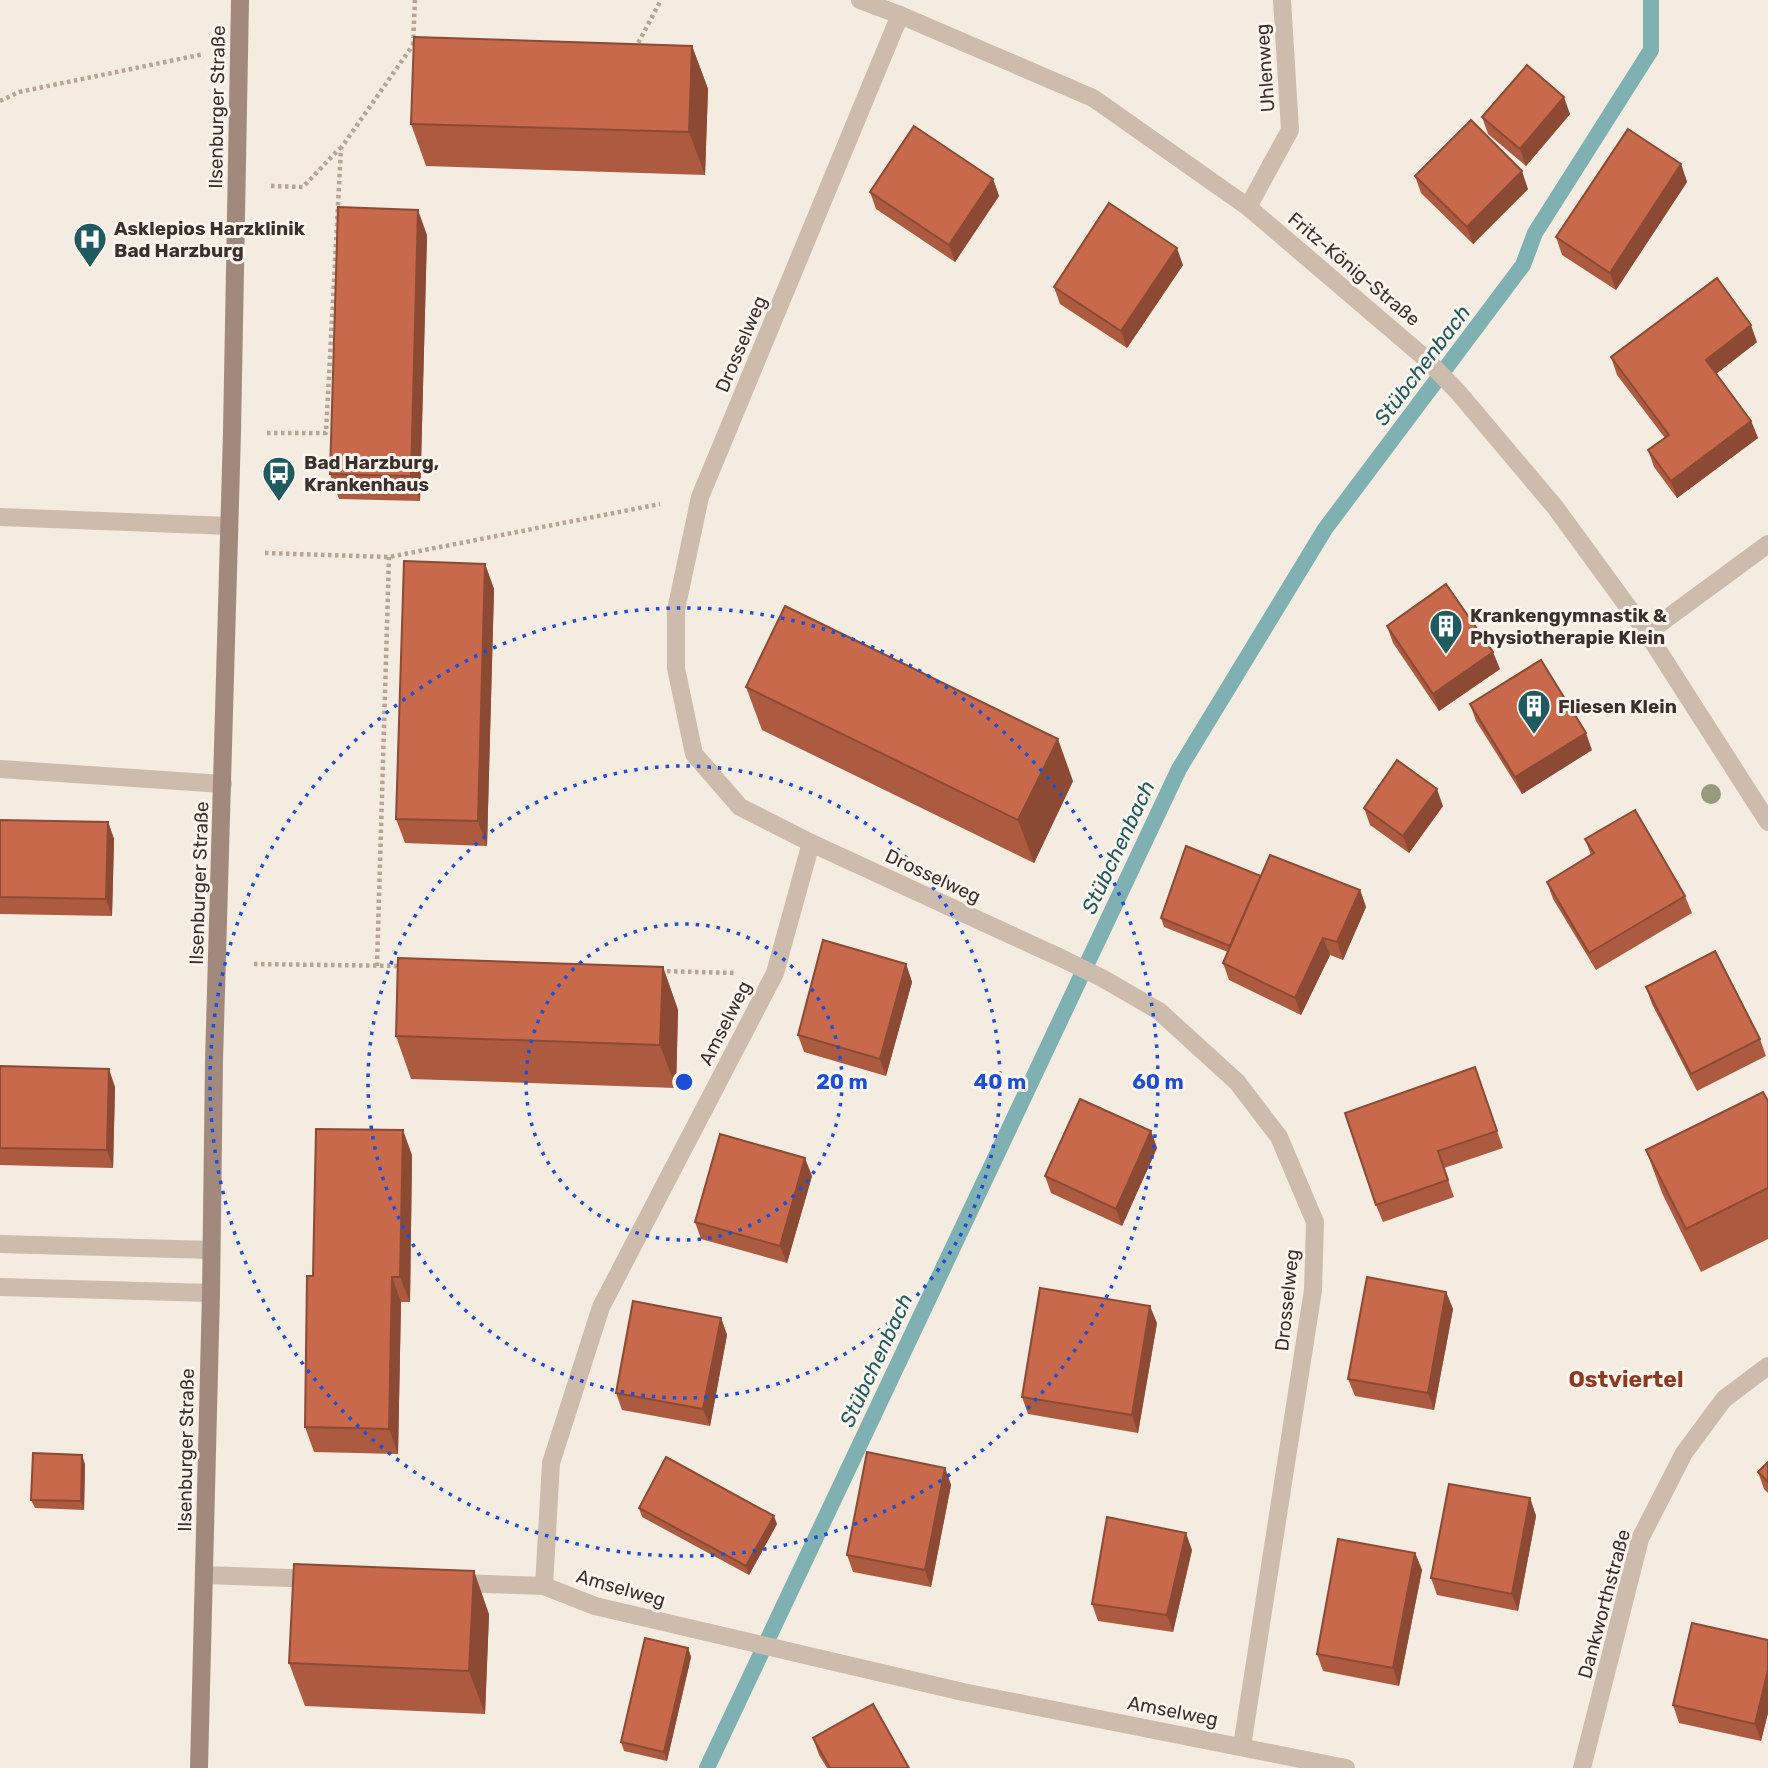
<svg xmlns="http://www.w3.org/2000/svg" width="1768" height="1768" viewBox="0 0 1768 1768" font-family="Rubik,sans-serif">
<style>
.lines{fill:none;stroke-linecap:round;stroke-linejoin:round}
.stream{stroke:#7fb0b2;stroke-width:16}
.path{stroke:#b9a596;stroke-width:4.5;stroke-dasharray:3.5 3.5;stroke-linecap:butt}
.service{stroke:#cdbbac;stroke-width:18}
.minor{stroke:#cdbbac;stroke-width:18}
.secondary{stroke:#a18a7d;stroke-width:18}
.tree{fill:#969b7f}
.wall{fill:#ac5a40}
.shaded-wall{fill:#8c4a34}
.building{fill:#c8694b;stroke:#8c4a34;stroke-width:2}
.ring{fill:none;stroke:#1d4ed8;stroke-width:3.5;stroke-dasharray:3.5 7}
.labels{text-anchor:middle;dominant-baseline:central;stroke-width:6;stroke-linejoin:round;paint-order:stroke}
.street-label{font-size:19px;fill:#3b302b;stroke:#fbf5ee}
.poi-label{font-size:19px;font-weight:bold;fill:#3b302b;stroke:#fbf5ee;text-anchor:start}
.water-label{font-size:21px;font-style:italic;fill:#1f5a5e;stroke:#fbf5ee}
.quarter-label{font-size:23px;font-weight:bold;fill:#8c3b22;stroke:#fbf5ee}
.centre{fill:#1d4ed8;stroke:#fbf5ee;stroke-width:3.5}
.ring-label{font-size:21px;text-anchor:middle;font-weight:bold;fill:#1d4ed8;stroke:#fbf5ee;stroke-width:6;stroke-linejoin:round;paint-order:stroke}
</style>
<rect width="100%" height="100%" fill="#f4ebe1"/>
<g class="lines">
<path class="stream" d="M707,1768L1179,769L1325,529L1523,265L1535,233L1651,50V0"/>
<g class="path">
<path d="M413,45L415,0"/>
<path d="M635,49L661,0"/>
<path d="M0,101L19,92L204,54"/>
<path d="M271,186L303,187L340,148"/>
<path d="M267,433H326L341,148L413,45H420"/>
<path d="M265,553L389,557L660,504"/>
<path d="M254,964L403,966"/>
<path d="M377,966L389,557"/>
<path d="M660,971L735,973"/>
</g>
<g class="service">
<path d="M0,517L229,526"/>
<path d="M1647,633L1768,544"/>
<path d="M0,769L223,784"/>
<path d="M0,1244L211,1250"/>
<path d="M0,1287L211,1293"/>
<path d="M204,1575L316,1579"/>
<path d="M456,1583L544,1586"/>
</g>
<g class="minor">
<path d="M860,0L900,15L1093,98L1248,207L1425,358L1458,392L1555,507L1647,633L1768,822"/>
<path d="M900,15L700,497L676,610V668L694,754L740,807L811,843L1061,958L1102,978L1159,1011L1237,1082L1279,1137L1315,1222L1313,1290L1242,1746"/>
<path d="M1248,207L1290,130L1282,0"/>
<path d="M811,843L775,973L601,1307L551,1463L544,1586L595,1606L963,1692L1346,1768"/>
<path d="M1582,1768L1640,1539L1684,1453L1724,1399L1768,1366"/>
</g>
<path class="secondary" d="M199,1768L211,1293L214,1061L232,432L240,0"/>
</g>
<circle class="tree" cx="1711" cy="794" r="10"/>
<g class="wall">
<path d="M692,46L708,89L705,175L426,166L411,124Z"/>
<path d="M1570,114L1526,166L1488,134L1482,117Z"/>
<path d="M1681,164L1687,182L1616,290L1562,255L1556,237Z"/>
<path d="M1415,176L1528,189L1473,244L1421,193Z"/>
<path d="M993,179L999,196L955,262L876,209L870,192Z"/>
<path d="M427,235L420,501L339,499L330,474Z"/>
<path d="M1183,265L1127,348L1060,304L1054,287Z"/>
<path d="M1757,342L1716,374L1751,421L1758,438L1677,498L1654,467L1648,450L1665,438L1617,375L1611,357Z"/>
<path d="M485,564L494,589L487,846L405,843L396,819Z"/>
<path d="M1387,626L1500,669L1439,711L1393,643Z"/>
<path d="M746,687L1073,781L1034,863L762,730Z"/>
<path d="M1470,704L1592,750L1522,794L1476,721Z"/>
<path d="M1443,806L1409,853L1370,825L1364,808Z"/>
<path d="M0,820L108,822L114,839L112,916L0,914Z"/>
<path d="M1585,839L1685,896L1692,913L1596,970L1553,899L1547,882L1591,855Z"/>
<path d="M1261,876L1360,890L1366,907L1343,960L1330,955L1301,1015L1229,980L1223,963L1228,952L1164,927L1161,918Z"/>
<path d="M906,964L912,982L886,1076L804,1052L798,1035Z"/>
<path d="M663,967L678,1010L676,1088L411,1079L396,1036Z"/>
<path d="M1646,987L1760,1039L1766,1056L1697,1091L1652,1004Z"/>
<path d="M0,1066L115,1087L113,1168L0,1165Z"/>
<path d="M1475,1067L1503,1148L1444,1168L1454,1197L1383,1222L1376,1205Z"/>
<path d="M1768,1101V1239L1701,1272L1662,1193L1646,1150Z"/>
<path d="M1151,1131L1157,1148L1122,1226L1051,1193L1045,1176Z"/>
<path d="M412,1155L410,1302H401L398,1454L314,1452L305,1427L313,1276Z"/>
<path d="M812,1176L787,1263L701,1239L695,1222Z"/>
<path d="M1446,1292L1453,1309L1434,1410L1355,1396L1348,1379Z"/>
<path d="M721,1318L727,1335L710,1426L622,1410L616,1393Z"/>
<path d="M1157,1323L1138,1433L1028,1414L1022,1397Z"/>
<path d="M1768,1462V1493L1764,1489L1758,1472Z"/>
<path d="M85,1464L84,1510L35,1508L31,1500Z"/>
<path d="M945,1468L951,1485L931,1587L853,1572L847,1555Z"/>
<path d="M1530,1498L1536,1516L1518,1611L1437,1595L1431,1578Z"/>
<path d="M639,1508L777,1524L749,1575L642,1517Z"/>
<path d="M1192,1550L1173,1632L1098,1621L1092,1604Z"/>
<path d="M1415,1553L1422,1570L1399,1686L1323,1671L1317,1654Z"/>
<path d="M489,1614L485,1714L305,1706L289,1663Z"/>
<path d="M1768,1640V1713L1761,1741L1679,1723L1673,1705Z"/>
<path d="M688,1648L691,1657L667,1761L624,1751L621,1742Z"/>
<path d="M873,1704L909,1768H827L819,1755L813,1738Z"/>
</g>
<g class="shaded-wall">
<path d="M692,46L708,89L705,175L689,132Z"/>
<path d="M1564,97L1570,114L1526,166L1520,149Z"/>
<path d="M1681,164L1687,182L1616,290L1610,273Z"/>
<path d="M1522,171L1528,189L1473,244L1467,227Z"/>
<path d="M993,179L999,196L955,262L949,245Z"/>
<path d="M418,210L427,235L420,501L411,476Z"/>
<path d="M1177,248L1183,265L1127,348L1121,331Z"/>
<path d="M1751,325L1757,342L1712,377L1706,360Z"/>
<path d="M1751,421L1758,438L1677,498L1671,481Z"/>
<path d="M485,564L494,589L487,846L478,821Z"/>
<path d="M1493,652L1500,669L1439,711L1433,694Z"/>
<path d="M1586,733L1592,750L1522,794L1515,777Z"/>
<path d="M1058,739L1073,781L1034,863L1018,820Z"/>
<path d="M1437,789L1443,806L1409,853L1403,836Z"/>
<path d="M108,822L114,839L112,916L106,899Z"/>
<path d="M1360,890L1366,907L1343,960L1337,942Z"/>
<path d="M1323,938L1330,955L1301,1015L1295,998Z"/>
<path d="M906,964L912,982L886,1076L880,1059Z"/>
<path d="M663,967L678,1010L676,1088L660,1045Z"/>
<path d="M109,1069L115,1087L113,1168L107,1150Z"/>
<path d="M403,1130L412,1155L410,1302L400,1277Z"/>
<path d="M1151,1131L1157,1148L1122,1226L1116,1209Z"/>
<path d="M805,1158L812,1176L787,1263L780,1246Z"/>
<path d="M392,1277L401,1302L398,1454L389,1429Z"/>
<path d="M1446,1292L1453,1309L1434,1410L1428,1393Z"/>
<path d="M1150,1306L1157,1323L1138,1433L1132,1415Z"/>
<path d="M721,1318L727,1335L710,1426L703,1409Z"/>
<path d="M82,1455L85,1464L84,1510L81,1501Z"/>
<path d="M945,1468L951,1485L931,1587L925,1570Z"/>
<path d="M1530,1498L1536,1516L1518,1611L1512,1594Z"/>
<path d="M774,1516L777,1524L749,1575L746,1566Z"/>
<path d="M1186,1533L1192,1550L1173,1632L1167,1615Z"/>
<path d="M1415,1553L1422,1570L1399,1686L1393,1668Z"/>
<path d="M474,1571L489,1614L485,1714L469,1671Z"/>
<path d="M688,1648L691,1657L667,1761L664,1752Z"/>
<path d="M1768,1670V1713L1761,1741L1755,1724Z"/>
</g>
<g class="building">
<path d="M414,37L692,46L689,132L411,124Z"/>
<path d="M1527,65L1564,97L1520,149L1482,117Z"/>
<path d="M1471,120L1522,171L1467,227L1415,176Z"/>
<path d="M914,126L993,179L949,245L870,192Z"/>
<path d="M1628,129L1681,164L1610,273L1556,237Z"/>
<path d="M1109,203L1177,248L1121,331L1054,287Z"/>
<path d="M338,207L418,210L411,476L330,474Z"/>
<path d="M1717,278L1751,325L1706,360L1751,421L1671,481L1648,450L1669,435L1611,357Z"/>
<path d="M404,561L485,564L478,821L396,819Z"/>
<path d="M1446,584L1493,652L1433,694L1387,626Z"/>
<path d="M785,606L1058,739L1018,820L746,687Z"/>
<path d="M1541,660L1586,733L1515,777L1470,704Z"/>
<path d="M1397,760L1437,789L1403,836L1364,808Z"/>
<path d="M1635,810L1685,896L1589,953L1547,882L1594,853L1585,839Z"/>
<path d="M0,820L108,822L106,899L0,897Z"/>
<path d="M1186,846L1261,876L1230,946L1161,918Z"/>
<path d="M1270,855L1360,890L1337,942L1323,938L1295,998L1223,963Z"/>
<path d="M823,940L906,964L880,1059L798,1035Z"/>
<path d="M1715,951L1760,1039L1691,1074L1646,987Z"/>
<path d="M398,958L663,967L660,1045L396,1036Z"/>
<path d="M0,1066L109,1069L107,1150L0,1148Z"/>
<path d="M1475,1067L1497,1131L1438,1151L1448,1180L1376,1205L1345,1113Z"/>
<path d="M1763,1092L1768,1101V1188L1686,1229L1646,1150Z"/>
<path d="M1080,1099L1151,1131L1116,1209L1045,1176Z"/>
<path d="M316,1129L403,1130L400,1277H392L389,1429L305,1427L307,1276H313Z"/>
<path d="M720,1134L805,1158L780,1246L695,1222Z"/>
<path d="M1367,1277L1446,1292L1428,1393L1348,1379Z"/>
<path d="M1040,1288L1150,1306L1132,1415L1022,1397Z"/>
<path d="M633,1301L721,1318L703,1409L616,1393Z"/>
<path d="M867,1452L945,1468L925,1570L847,1555Z"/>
<path d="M33,1453L82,1455L81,1501L31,1500Z"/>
<path d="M666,1457L774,1516L746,1566L639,1508Z"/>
<path d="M1768,1462V1482L1758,1472Z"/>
<path d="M1449,1484L1530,1498L1512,1594L1431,1578Z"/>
<path d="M1107,1517L1186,1533L1167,1615L1092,1604Z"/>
<path d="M1338,1539L1415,1553L1393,1668L1317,1654Z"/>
<path d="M294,1564L474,1571L469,1671L289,1663Z"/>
<path d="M1692,1623L1768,1640V1670L1755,1724L1673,1705Z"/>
<path d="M645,1638L688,1648L664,1752L621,1742Z"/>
<path d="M873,1704L909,1768H830L813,1738Z"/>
</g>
<g class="ring">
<circle cx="684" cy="1082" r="158"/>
<circle cx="684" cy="1082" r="316"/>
<circle cx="684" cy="1082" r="474"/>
</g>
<defs>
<symbol id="hospital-pin" viewBox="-11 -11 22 30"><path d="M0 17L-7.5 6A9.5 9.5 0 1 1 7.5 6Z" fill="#1f5a5e" stroke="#fbf5ee"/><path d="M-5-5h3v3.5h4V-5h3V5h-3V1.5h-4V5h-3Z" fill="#fff"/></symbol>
<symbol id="bus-pin" viewBox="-11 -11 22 30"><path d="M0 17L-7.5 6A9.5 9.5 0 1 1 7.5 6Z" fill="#1f5a5e" stroke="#fbf5ee"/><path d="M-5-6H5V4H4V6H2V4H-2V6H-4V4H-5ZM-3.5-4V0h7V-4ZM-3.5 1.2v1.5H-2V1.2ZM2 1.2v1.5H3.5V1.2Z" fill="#fff"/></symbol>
<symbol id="building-pin" viewBox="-11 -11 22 30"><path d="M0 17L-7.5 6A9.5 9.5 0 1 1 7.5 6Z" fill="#1f5a5e" stroke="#fbf5ee"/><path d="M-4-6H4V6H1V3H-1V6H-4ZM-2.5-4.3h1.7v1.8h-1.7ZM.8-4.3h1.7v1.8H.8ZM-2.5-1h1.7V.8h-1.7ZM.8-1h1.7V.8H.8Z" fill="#fff"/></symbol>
</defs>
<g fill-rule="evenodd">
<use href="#hospital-pin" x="71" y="220" width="38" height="52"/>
<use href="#bus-pin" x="260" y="454" width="38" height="52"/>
<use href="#building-pin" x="1427" y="607" width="38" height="52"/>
<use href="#building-pin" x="1515" y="687" width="38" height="52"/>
</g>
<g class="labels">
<g class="street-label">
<text transform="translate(1265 68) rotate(-94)">Uhlenweg</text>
<text transform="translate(217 107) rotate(-89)">Ilsenburger Straße</text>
<text transform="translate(1354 269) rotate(40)">Fritz-König-Straße</text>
<text transform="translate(741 344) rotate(-67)">Drosselweg</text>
<text transform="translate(933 876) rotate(25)">Drosselweg</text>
<text transform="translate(199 883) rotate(-88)">Ilsenburger Straße</text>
<text transform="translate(725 1023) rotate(-63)">Amselweg</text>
<text transform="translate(1287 1300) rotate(-84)">Drosselweg</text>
<text transform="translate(186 1450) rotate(-89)">Ilsenburger Straße</text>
<text transform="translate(621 1588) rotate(16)">Amselweg</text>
<text transform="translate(1604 1604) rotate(-75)">Dankworthstraße</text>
<text transform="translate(1173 1711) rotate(11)">Amselweg</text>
</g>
<g class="poi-label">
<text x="114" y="228">Asklepios Harzklinik<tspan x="114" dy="22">Bad Harzburg</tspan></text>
<text x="304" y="462">Bad Harzburg,<tspan x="304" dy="22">Krankenhaus</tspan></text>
<text x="1470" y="615">Krankengymnastik &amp;<tspan x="1470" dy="22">Physiotherapie Klein</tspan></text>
<text x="1558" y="706">Fliesen Klein</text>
</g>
<g class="water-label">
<text transform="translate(1422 365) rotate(-53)">Stübchenbach</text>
<text transform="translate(1118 847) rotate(-65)">Stübchenbach</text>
<text transform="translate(876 1360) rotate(-65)">Stübchenbach</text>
</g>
<g class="quarter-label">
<text x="1626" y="1379">Ostviertel</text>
</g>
</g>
<circle cx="684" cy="1082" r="10" class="centre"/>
<g class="ring-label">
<text x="842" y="1089">20 m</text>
<text x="1000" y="1089">40 m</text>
<text x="1158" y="1089">60 m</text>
</g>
</svg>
